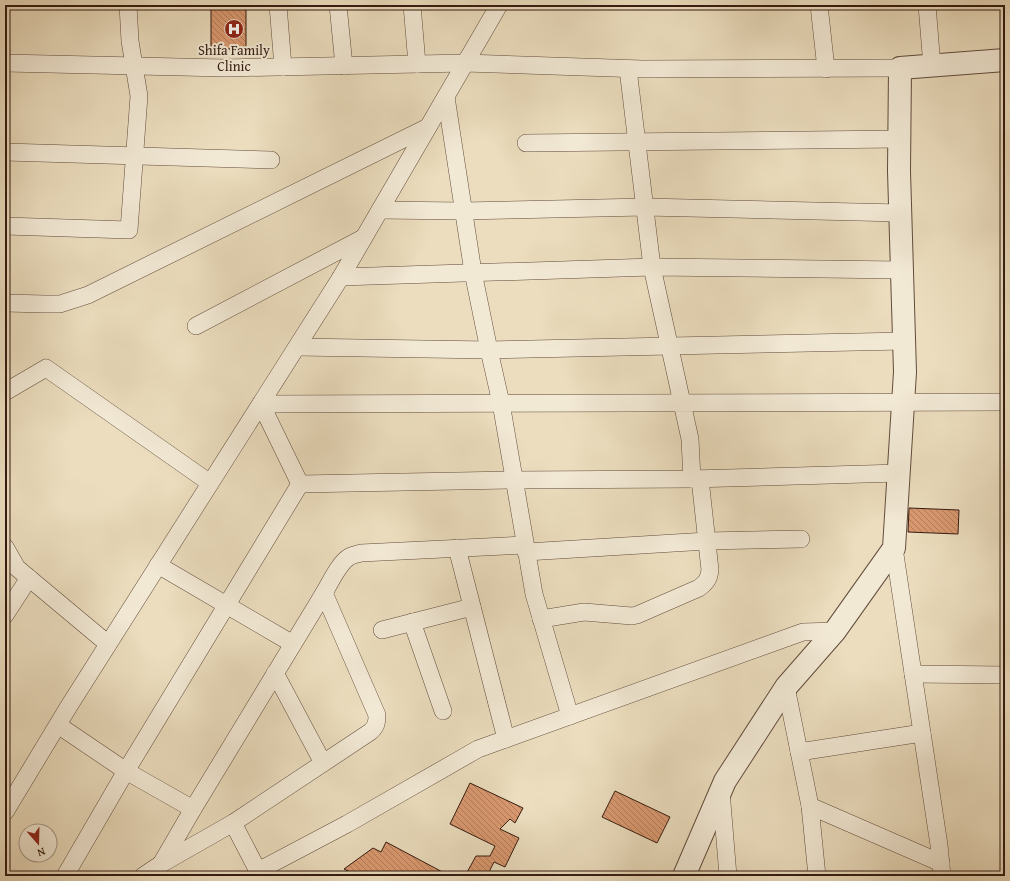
<svg xmlns="http://www.w3.org/2000/svg" width="1010" height="881" viewBox="0 0 1010 881" font-family="'Gentium Book Plus',serif">
<style>
.building{fill:url(#building-back-hatch);stroke:#341b10}
.lines{fill:none;stroke-linecap:round;stroke-linejoin:round}
.minor-casing{stroke:#624c3c;stroke-width:18}
.tertiary-casing{stroke:#624c3c;stroke-width:24}
.minor{stroke:#f2e9d5;stroke-width:17}
.tertiary{stroke:#f2e9d5;stroke-width:22}
.labels{text-anchor:middle;dominant-baseline:central;stroke-width:4;stroke-linejoin:round;paint-order:stroke}
.poi-label{font-size:14px;fill:#341b10;stroke:#f2e9d5}
</style>
<defs>
<pattern id="building-back-hatch" width="6" height="6" patternUnits="userSpaceOnUse"><rect width="6" height="6" fill="#da9970"/><path d="M-1 5l2 2M0 0l6 6M5-1l2 2" fill="none" stroke="#b27c5b"/></pattern>
</defs>
<rect width="100%" height="100%" fill="#ebddbe"/>
<filter id="stains"><feTurbulence type="fractalNoise" baseFrequency=".005" numOctaves="4"/><feColorMatrix values="0 0 0 0 .2 0 0 0 0 .09 0 0 0 0 .02 0 0 0 .5 -.17"/></filter>
<radialGradient id="worn" r=".72"><stop offset=".6" stop-color="#630" stop-opacity="0"/><stop offset="1" stop-color="#630" stop-opacity=".3"/></radialGradient>
<g class="building">
<rect x="211" y="5" width="35" height="44"/>
<path d="M909,508L959,510L958,534L908,532Z"/>
<path d="M470,783L523,808L515,823L510,819L500,829L519,838L505,867L494,862L487,876H465L476,856H490L495,846L450,824Z"/>
<path d="M615,791L670,817L657,843L602,817Z"/>
<path d="M386,842L450,876H358L344,869L373,848L381,852Z"/>
</g>
<g class="lines">
<defs>
<g id="minor">
<path d="M278,5L283,67"/>
<path d="M338,5L344,66"/>
<path d="M412,5L417,64"/>
<path d="M819,5L826,69"/>
<path d="M927,5L932,66"/>
<path d="M5,63L225,68L465,63L642,69L900,68"/>
<path d="M628,69L652,267L690,439L692,479L514,480L300,484L261,404C509,403 757,403 1005,402"/>
<path d="M446,97L473,272L489,350L501,403L534,594L570,716"/>
<path d="M526,143L899,139"/>
<path d="M5,152L271,160"/>
<path d="M380,210L463,211L645,207L900,213"/>
<path d="M5,226L129,230L139,96L130,41L128,5"/>
<path d="M341,277L652,267L902,270"/>
<path d="M5,303L45,304H60L88,295L428,127"/>
<path d="M196,326L363,238"/>
<path d="M297,347L489,350L904,341"/>
<path d="M5,392L46,368L210,483"/>
<path d="M692,479L899,473"/>
<path d="M5,547L17,568L108,644"/>
<path d="M457,548L506,739"/>
<path d="M894,548L939,845L942,876"/>
<path d="M526,552L707,541L801,539"/>
<path d="M158,565L293,644"/>
<path d="M5,615L29,578"/>
<path d="M541,619L584,612L632,616L637,615L699,588C706,583 709,579 710,570L700,479"/>
<path d="M412,622L443,711"/>
<path d="M382,630L472,607"/>
<path d="M275,673L323,763"/>
<path d="M913,674L1005,675"/>
<path d="M786,687L810,806"/>
<path d="M58,725L126,771L193,809"/>
<path d="M799,752L922,733"/>
<path d="M721,791L728,876"/>
<path d="M5,812L69,706L341,277L499,5"/>
<path d="M233,823L370,732C376,727 377,723 377,715L324,593"/>
<path d="M161,864L193,809L324,593C330,583 339,563 349,557C352,555 357,554 361,553L525,545"/>
<path d="M65,876L126,771L300,484"/>
<path d="M143,876L161,864L233,823L258,871L347,824L478,749L803,632L835,631"/>
<path d="M817,876L810,806L941,863"/>
</g>
<path id="tertiary" d="M684,876L725,781L786,687L835,631L894,548L905,372L899,171L900,68L1005,60"/>
</defs>
<use href="#minor" class="minor-casing"/>
<use href="#tertiary" class="tertiary-casing"/>
<use href="#minor" class="minor"/>
<use href="#tertiary" class="tertiary"/>
</g>
<defs>
<symbol id="hospital-disc" viewBox="-11 -11 22 22"><circle r="9.5" fill="#8f2418" stroke="#f2e9d5"/><path d="M-5-5h3v3.5h4V-5h3V5h-3V1.5h-4V5h-3Z" fill="#fff"/></symbol>
</defs>
<g fill-rule="evenodd">
<use href="#hospital-disc" x="223" y="18" width="22" height="22"/>
</g>
<g class="labels">
<g class="poi-label">
<text x="234" y="50">Shifa Family<tspan x="234" dy="16">Clinic</tspan></text>
</g>
</g>
<rect width="1010" height="881" fill="none" stroke="#ebddbe" stroke-width="20"/>
<rect x="6" y="6" width="998" height="869" fill="none" stroke="#341b10" stroke-width="2"/>
<rect x="10" y="10" width="990" height="861" fill="none" stroke="#341b10"/>
<g transform="translate(38 843) rotate(160)"><circle r="19" fill="#f2e9d5" stroke="#a69786"/>
<path d="M0-3L7 15L0 10L-7 15Z" fill="#8f2418"/>
<text y="-6" font-size="11" font-weight="bold" text-anchor="middle" fill="#341b10">N</text>
</g>
<rect width="100%" height="100%" filter="url(#stains)"/>
<rect width="100%" height="100%" fill="url(#worn)"/>
</svg>
